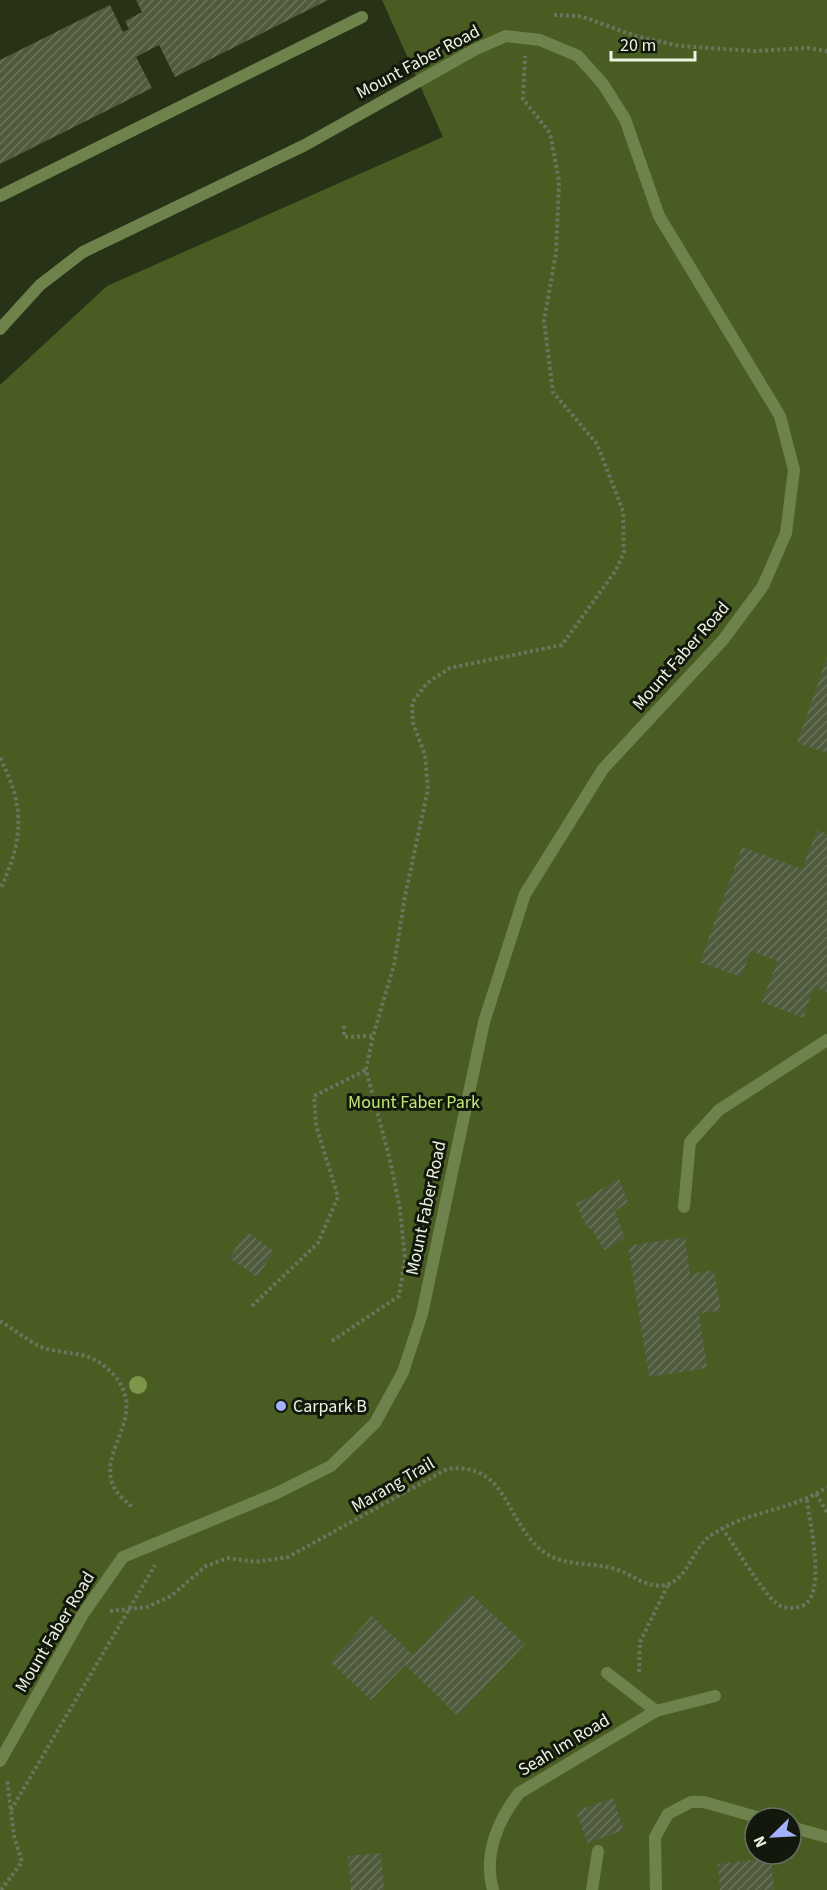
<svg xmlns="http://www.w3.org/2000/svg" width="827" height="1890" viewBox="0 0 827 1890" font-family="'Source Sans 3',sans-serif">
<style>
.park{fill:#495d22;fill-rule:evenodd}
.building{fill:url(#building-hatch)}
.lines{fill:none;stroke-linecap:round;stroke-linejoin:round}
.path{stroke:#6b745c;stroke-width:4;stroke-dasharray:3 3;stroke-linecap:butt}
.lane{stroke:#6e824c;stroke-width:12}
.street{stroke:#6e824c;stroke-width:12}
.tree{fill:#7c974a}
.poi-dot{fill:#a4b2fc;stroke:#13180c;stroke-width:2}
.labels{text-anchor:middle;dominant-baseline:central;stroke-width:6;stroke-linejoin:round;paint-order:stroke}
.street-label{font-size:18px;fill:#ecf3e2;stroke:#13180c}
.park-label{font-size:18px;fill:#c0ea75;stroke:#13180c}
.poi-label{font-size:18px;fill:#ecf3e2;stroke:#13180c;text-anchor:start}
</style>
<defs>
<pattern id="building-hatch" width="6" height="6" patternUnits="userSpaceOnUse" patternTransform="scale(1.5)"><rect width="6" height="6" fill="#505b3e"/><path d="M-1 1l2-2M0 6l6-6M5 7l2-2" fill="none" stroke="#69735a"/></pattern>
</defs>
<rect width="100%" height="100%" fill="#283216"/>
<path class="park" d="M382,0H827V1890H0V385L107,286L443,137ZM755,1818H791V1854H755Z"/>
<g class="building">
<path d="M136,0H328L175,77L159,45L136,57L152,88L0,164V60L110,5L123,32L129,29L125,21L142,12Z"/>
<path d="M827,657V753L797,743Z"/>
<path d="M817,830L827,834V992L814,987L803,1018L762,1002L777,961L751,951L741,977L700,962L742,847L802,869Z"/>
<path d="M619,1179L628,1202L615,1211L625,1238L604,1250L592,1230L586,1226L576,1204Z"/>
<path d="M247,1232L274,1251L257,1277L229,1258Z"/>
<path d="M685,1237L690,1274L714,1270L721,1310L699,1314L707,1368L649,1377L628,1246Z"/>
<path d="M470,1593L525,1644L458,1716L405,1665L371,1700L330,1662L372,1616L413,1655Z"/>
<path d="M613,1798L624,1830L587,1843L576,1811Z"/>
<path d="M381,1853L384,1890H351L348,1856Z"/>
<path d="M771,1858L774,1890H720L718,1864Z"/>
</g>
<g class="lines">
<g class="path">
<path d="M554,15L581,16L635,36L680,46L754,51L808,48L827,51"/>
<path d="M0,758C26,807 23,841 0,890"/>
<path d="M344,1026V1037L373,1036"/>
<path d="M252,1306L318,1243L338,1197L316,1125L314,1096L366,1070"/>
<path d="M0,1321C13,1329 26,1339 39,1346C65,1357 86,1347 111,1372C160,1422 71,1464 133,1507"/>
<path d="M332,1341L399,1296L405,1258L400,1209L389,1156L366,1070L373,1036L394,965L405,896L428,789L425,755L413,723L412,703L427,683L450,668L562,645L616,570L624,552L623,511L597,444L553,392L544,321L556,253L559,181L550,133L523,99L525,56"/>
<path d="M816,1494L827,1512"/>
<path d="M722,1528C736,1547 760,1589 776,1603C783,1609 793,1609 802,1606C827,1596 810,1525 807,1500"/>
<path d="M110,1611L147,1607L171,1596L206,1566L228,1558L255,1562L288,1557L447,1469C509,1461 505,1524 544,1552C565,1568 594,1561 618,1570C634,1575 647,1589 665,1585C688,1580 692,1549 710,1536C749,1509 787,1513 827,1487"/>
<path d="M639,1672L640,1642L668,1585"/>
<path d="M11,1810L155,1565"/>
<path d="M1,1890L22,1862L14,1836L7,1779"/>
</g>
<g class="lane">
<path d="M0,196L362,17"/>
<path d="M592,1890L598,1851"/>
</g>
<g class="street">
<path d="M0,329L40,285L83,252L305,145L476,49L506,36L540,40L578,56L603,84L625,119L659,216L780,416L794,470L786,533L763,586L723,640L603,769L525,894L484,1022L422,1314L403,1372L375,1423L331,1466L277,1493L123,1557L83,1614L0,1761"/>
<path d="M684,1207L690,1142L719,1110L827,1040"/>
<path d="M607,1673L656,1711"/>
<path d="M791,1827L827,1837"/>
<path d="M493,1890C483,1855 498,1820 519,1793L656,1711L715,1696"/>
<path d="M656,1890L655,1837L668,1814L691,1802H704L760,1818"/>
</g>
</g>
<circle class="tree" cx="138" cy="1385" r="9"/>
<circle class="poi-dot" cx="281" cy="1406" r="6"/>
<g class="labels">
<g class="street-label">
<text transform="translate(418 62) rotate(-28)">Mount Faber Road</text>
<text transform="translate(681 656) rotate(-49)">Mount Faber Road</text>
<text transform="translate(426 1208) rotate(-78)">Mount Faber Road</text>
<text transform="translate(393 1485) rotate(-30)">Marang Trail</text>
<text transform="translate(55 1632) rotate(-59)">Mount Faber Road</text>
<text transform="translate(564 1745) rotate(-31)">Seah Im Road</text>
</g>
<g class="park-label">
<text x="414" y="1102">Mount Faber Park</text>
</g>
<g class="poi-label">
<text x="293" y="1406">Carpark B</text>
</g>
</g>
<g transform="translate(773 1836) rotate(246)"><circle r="28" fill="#13180c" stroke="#6a7062" stroke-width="1.5"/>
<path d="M0-4.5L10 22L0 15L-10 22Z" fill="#a4b2fc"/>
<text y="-9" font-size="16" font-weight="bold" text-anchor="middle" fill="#ecf3e2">N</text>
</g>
<path d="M611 51v9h84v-9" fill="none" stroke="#ecf3e2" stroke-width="3"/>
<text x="620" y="51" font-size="18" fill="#ecf3e2" stroke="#13180c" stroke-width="4.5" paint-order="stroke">20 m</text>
</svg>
